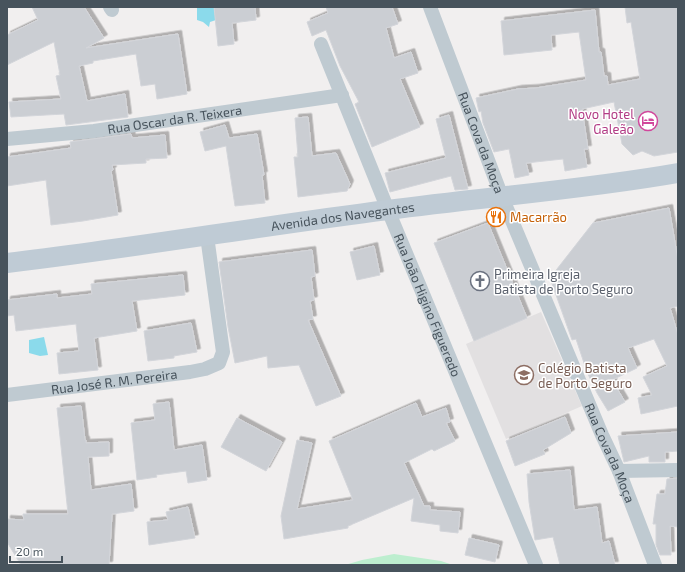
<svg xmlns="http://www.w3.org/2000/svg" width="685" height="572" viewBox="0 0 685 572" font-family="'Exo 2',sans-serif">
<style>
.education{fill:#e2e0e1}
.green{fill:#bdeecf}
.water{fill:#8bdaeb}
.building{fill:#cbced3;stroke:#d3d5da;filter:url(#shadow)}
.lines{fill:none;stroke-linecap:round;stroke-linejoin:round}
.minor{stroke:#bfcad1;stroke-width:14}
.secondary{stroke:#bfcbd5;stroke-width:20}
.labels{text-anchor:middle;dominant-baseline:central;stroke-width:3;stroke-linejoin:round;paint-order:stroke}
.hotel-label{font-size:13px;fill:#b23c85;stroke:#fff;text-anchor:end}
.street-label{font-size:13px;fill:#47535c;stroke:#fff}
.food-label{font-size:13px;fill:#c56008;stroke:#fff;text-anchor:start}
.worship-label{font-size:13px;fill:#5b616d;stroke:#fff;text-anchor:start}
.education-label{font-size:13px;fill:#785e54;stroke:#fff;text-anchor:start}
</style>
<defs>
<filter id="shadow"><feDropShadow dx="3.5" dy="-3.5" stdDeviation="0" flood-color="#0004"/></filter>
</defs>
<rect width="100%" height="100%" fill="#f1efef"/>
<path class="education" d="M541,312L582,406L506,439L466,344Z"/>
<path class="green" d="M394,554L441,561L453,565H345L362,560Z"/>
<g class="water">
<path d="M197,7H214L216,20L210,22L209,27L203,22L197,20Z"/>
<path d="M44,337L48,355L40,356L29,353V340Z"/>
</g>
<g class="building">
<path d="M32,7H84L104,38L86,48L178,34L187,94L157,99L155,84L141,86L136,54L93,61V63L79,66L87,101L125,94L128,117L66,125L64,114L11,117L9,102L61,99L56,76L60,75L54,42L7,65V35L38,20Z"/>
<path d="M214,7H255L256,20L232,23L234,44L218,46Z"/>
<path d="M326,7H392L398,24L386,28L394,58L411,52L418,73L400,79L420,127L372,147L355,104L359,102L340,66L326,30L312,36L307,22L328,13Z"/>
<path d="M625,7H678V152L654,156L642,151L633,155L622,144L614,102L582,109L588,149H584L587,167L565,171L563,159L526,163L529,175L515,178L509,149L494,152L483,123L481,111L479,112L476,98L518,89L536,88L586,80L579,32L551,35L552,50L504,55L501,21L595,10L599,52H601L604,76H607L608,85L640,79L631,22L627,23Z"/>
<path d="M449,115L468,189L455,190L451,176L390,192L385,173L446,158L436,119Z"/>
<path d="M308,117L312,156L336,153L350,184L347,191L298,197L294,157H298L295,118Z"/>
<path d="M225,125L229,138L257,134L264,175H262L265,203L235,206L226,146L205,151L200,132Z"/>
<path d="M131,134L132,138L165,135L167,158L146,159V163L112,165L113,170L111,171L118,215L83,221L51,225L46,180L7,186V157L71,148L70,142Z"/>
<path d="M669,208L678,260V306L670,308L678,335V406L641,414L638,398L652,395L643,377L667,366L654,339L628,348L637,368L612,380L625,402L608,411L597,393L587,372L576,339L572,340L550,278L593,223Z"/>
<path d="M488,223L527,318L474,341L434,243Z"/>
<path d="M374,246L380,275L357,280L350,252Z"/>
<path d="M312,250L315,276L311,277L314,300L310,301L313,319L308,320L341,396L316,406L299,365L268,368L267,356L235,363L228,327L219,262Z"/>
<path d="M183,275L185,295L132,301L137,331L94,338L98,370L59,374L57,353L79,351L76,324L16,331L14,315L7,316V300L57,294V298L92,294L91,284Z"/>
<path d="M191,323L197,352L174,356V358L148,361L144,331Z"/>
<path d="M169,402L174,450L202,445L207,480L188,483L186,471L156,475L157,477L137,480L131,423L155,420L153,404Z"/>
<path d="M416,403L422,417L446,408L450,422L446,423L455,441L434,451L432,449L404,463L424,506H430V510L460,512L458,533L440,531V525L411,521L414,498L348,526V528L284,539L281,516L297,440L312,443L297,509L353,500L329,441Z"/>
<path d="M81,406L85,440H86V443L109,442V456L88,457L91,490L131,484L134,511L112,514L109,565H21L7,542V519L24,520L23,514H68L57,408Z"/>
<path d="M565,417L571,433L543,450L545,454L515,466L506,441Z"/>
<path d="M237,418L282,442L266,471L221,447Z"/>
<path d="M678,432V451L665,452V462H649V456L624,462L618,436Z"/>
<path d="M570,470L574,510L597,507L602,543L609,541L615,565H560L553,537L535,540L529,502L527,474Z"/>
<path d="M678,478V527L670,526L671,555H660L656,545V524H653L657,494H665L667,479Z"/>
<path d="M188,507L195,538L149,545L147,522L168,520L166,512Z"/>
<path d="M469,538L499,545L495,562L465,555Z"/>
</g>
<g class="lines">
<g class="minor">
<path d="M110,7L112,10"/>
<path id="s1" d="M430,7L502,197L602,435L619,471L655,565"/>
<path id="s2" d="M321,44L388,210L536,565"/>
<path id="s3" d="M7,139L94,131L342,95"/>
<path id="s4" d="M7,395L190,372L205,369L219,363L223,352L207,236"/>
<path d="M619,471L678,470"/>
</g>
<path class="secondary" id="s5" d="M7,263C134,248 261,226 388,210C484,197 582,190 678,173"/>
</g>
<defs>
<symbol id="hotel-ring" viewBox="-11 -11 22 22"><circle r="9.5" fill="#fff" stroke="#d1479c" stroke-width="1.5"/><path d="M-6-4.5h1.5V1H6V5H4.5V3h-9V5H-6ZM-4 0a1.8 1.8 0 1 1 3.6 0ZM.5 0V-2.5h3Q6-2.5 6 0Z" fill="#d1479c"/></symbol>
<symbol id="restaurant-ring" viewBox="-11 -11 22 22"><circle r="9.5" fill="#fff" stroke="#e8710a" stroke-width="1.5"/><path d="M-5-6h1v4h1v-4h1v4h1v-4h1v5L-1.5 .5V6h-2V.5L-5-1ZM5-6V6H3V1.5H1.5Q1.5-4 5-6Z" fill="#e8710a"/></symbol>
<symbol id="church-ring" viewBox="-11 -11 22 22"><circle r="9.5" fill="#fff" stroke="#6b7280" stroke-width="1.5"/><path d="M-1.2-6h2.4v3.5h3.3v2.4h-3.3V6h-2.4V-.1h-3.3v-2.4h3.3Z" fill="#6b7280"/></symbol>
<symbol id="school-ring" viewBox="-11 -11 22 22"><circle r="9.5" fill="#fff" stroke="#8d6e63" stroke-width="1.5"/><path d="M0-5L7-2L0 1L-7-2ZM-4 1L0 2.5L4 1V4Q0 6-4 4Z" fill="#8d6e63"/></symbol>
</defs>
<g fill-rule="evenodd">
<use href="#hotel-ring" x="637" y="110" width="22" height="22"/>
<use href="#restaurant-ring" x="485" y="206" width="22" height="22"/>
<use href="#church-ring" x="469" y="270" width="22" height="22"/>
<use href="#school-ring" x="513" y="364" width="22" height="22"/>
</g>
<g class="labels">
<g class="hotel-label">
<text x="634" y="114">Novo Hotel<tspan x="634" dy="15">Galeão</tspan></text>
</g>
<g class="street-label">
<text stroke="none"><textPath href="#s3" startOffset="169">Rua Oscar da R. Teixera</textPath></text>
<text stroke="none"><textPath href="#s1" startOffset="145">Rua Cova da Moça</textPath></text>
<text stroke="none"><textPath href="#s5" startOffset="339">Avenida dos Navegantes</textPath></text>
<text stroke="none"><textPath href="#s2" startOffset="282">Rua João Higino Figueredo</textPath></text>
<text stroke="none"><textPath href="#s4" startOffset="108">Rua José R. M. Pereira</textPath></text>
<text stroke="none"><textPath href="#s1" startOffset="481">Rua Cova da Moça</textPath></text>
</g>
<g class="food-label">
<text x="510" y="217">Macarrão</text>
</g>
<g class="worship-label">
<text x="494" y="274">Primeira Igreja<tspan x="494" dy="15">Batista de Porto Seguro</tspan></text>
</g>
<g class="education-label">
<text x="538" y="368">Colégio Batista<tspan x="538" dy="15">de Porto Seguro</tspan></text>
</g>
</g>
<rect width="685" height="572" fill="none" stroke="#47535c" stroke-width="16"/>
<path d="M10 556v6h52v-6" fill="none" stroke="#47535c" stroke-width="2"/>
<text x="16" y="556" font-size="12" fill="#47535c" stroke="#ffffff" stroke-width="3" paint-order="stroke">20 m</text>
</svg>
